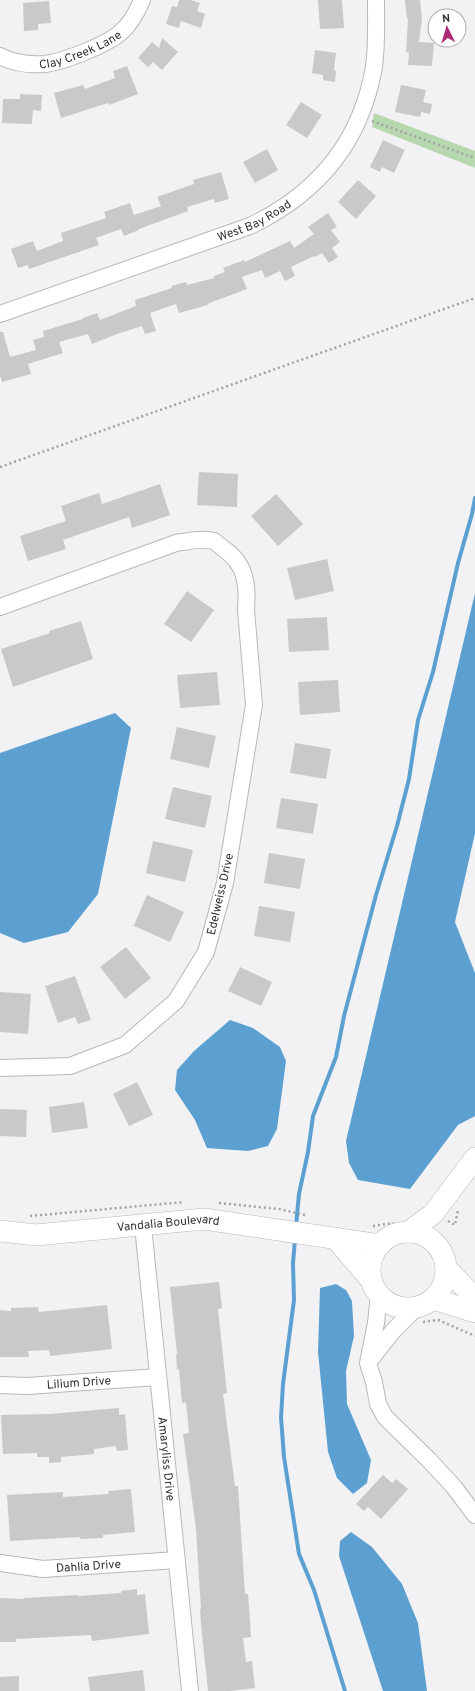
<svg xmlns="http://www.w3.org/2000/svg" width="475" height="1691" font-family="Overpass,sans-serif">
	<rect width="100%" height="100%" fill="#f2f2f4"/>
	<path fill="#b7d8ae" d="M374,113L475,151V168L372,127Z"/>
	<path fill="#5ca0d2" d="M475,593V833L455,922L475,973V1116L458,1125L410,1189L358,1180L349,1163L346,1141Z
		M115,713L131,728L98,894L68,932L24,943L0,933V753Z
		M230,1020L253,1028L280,1047L286,1061L277,1129L268,1146L248,1151L207,1148L195,1120L175,1090L177,1070L194,1051Z
		M336,1284L346,1290L352,1301L354,1336L346,1371L347,1404L371,1460L367,1483L353,1494L337,1478L328,1452L318,1352L320,1288Z
		M351,1532L372,1547L402,1584L418,1623L427,1691H383L339,1556L340,1541Z"/>
	<g fill="none" stroke-linecap="round" stroke-linejoin="round">
		<path stroke="#5ca0d2" stroke-width="4" d="M296,1226L299,1194L308,1152L313,1116L336,1057L344,1016L376,895L397,826L409,779L418,720L433,672L458,563L472,514L475,498
			M295,1239L293,1263L294,1300L283,1384L281,1417L284,1457L299,1554L314,1590L345,1691"/>
	</g>
	<path fill="#c8c9ca" d="M179,0H191L200,3L197,11L205,14L201,28L181,21L179,28L166,24L172,6L177,7Z
		M318,0H342L344,28L320,29Z
		M405,0H420L422,19L419,42L434,43L432,66L408,65L409,53L406,52L408,19H407Z
		M49,1L51,23L38,24V30L24,31L23,3Z
		M162,38L178,52L162,70L153,62L148,67L138,58L152,42L159,48Z
		M315,50L336,53L334,70L336,71L335,82L323,80V75L312,73Z
		M127,66L138,94L109,105L108,103L61,118L54,93L83,85L85,89L115,78L113,71Z
		M401,85L426,90L423,102L432,104L430,114L421,112L420,117L395,112Z
		M20,94L42,95L41,111L33,110L32,124L2,123L3,99H20Z
		M301,102L322,115L307,138L286,125Z
		M383,140L405,150L394,173L382,167L380,172L370,167Z
		M267,149L278,170L255,183L243,162Z
		M221,172L229,199L215,203L214,199L187,207L188,211L139,229V230L124,236L121,229L96,238L99,245L29,269L28,265L18,268L11,249L33,241L37,251L63,241L61,233L106,218L104,212L130,203L134,215L161,206L157,197L194,184L193,180Z
		M358,180L376,196L356,219L338,202Z
		M328,213L337,227L331,230L340,242L332,248L338,257L329,263L322,253L315,257L314,256L291,267L295,276L285,281L280,271L265,278L262,270L242,277L247,289L207,304L208,305L179,313L176,304L150,313L156,331L145,334L142,326L117,334L92,344L88,334L59,342L63,353L28,364L31,374L2,382L0,375V332H3L10,357L36,350L33,340L44,337L43,331L83,319V318L97,313L100,320L136,306L135,300L172,288L171,286L186,282L187,285L214,278V276L225,272L223,268L244,260L245,262L290,241L294,248L314,234L308,227Z
		M199,472L238,474L237,507L197,505Z
		M160,484L170,515L132,528L129,517L63,540L66,549L28,561L20,536L66,521L61,506L99,493L102,504Z
		M276,494L303,524L278,546L251,516Z
		M327,559L334,591L295,600L287,568Z
		M187,591L214,610L191,642L164,624Z
		M327,617L329,650L289,652L287,619Z
		M81,621L93,659L13,687L1,649L50,633L49,631Z
		M217,672L220,705L180,708L177,675Z
		M338,680L340,712L300,715L298,682Z
		M177,727L216,736L209,768L170,759Z
		M295,743L331,749L326,779L290,773Z
		M173,787L212,796L205,828L165,819Z
		M281,798L318,804L313,834L276,828Z
		M153,841L193,850L185,882L146,873Z
		M269,853L305,859L300,889L264,883Z
		M147,895L184,912L170,942L132,925H134Z
		M259,906L295,912L290,942L254,936Z
		M126,947L151,978L125,999L100,967Z
		M240,967L272,982L261,1006L228,991Z
		M75,976L91,1020L78,1024L75,1017L58,1023L45,986Z
		M0,992L31,994L28,1034L0,1032Z
		M137,1082L153,1115L129,1126L113,1094Z
		M84,1102L88,1128L52,1133L49,1107Z
		M0,1109L27,1110L26,1137L0,1136Z
		M219,1282L222,1308L218,1309L227,1393L223,1394L235,1486H238L245,1594H248L250,1621L251,1637L243,1638L246,1662L252,1661L255,1688L230,1691H208L201,1625L200,1609H201L196,1529L183,1434L189,1433L186,1402L182,1403L179,1369L177,1370L176,1354H177L170,1287Z
		M107,1305L112,1349L50,1356L49,1350L28,1351L29,1357H0V1310L11,1311V1308L38,1307L39,1312Z
		M119,1408V1415L125,1414L128,1450L117,1451L116,1446L94,1449V1454L61,1457V1462L49,1463V1457H37V1453L3,1454L1,1415L50,1414Z
		M383,1475L392,1483L396,1479L408,1489L381,1519L368,1507L364,1511L356,1504Z
		M131,1489L135,1532L103,1535V1538L80,1539V1537L10,1541L7,1495L63,1492V1497L109,1494L108,1491Z
		M137,1589V1595L145,1594L149,1634L92,1641L91,1635L16,1639V1642H0V1598L24,1599V1598L78,1595V1596L121,1593V1591Z
		M143,1670L145,1691H90L88,1677Z
		M19,1676V1691H0V1677Z"/>
	<g fill="none" stroke-linecap="round" stroke-linejoin="round">
		<defs>
			<g id="minor">
				<path id="s1" d="M0,56C13,63 30,65 45,64C63,62 106,45 120,33C131,24 137,12 142,0"/>
				<path id="s2" d="M0,314L250,226C317,194 361,142 374,67C377,45 376,22 376,0"/>
				<path d="M0,607L176,543C188,541 203,538 214,541C217,543 221,547 224,549C246,564 248,585 246,610L254,705L225,883L206,952L176,1001L125,1045L70,1066L0,1068"/>
				<path id="s3" d="M143,1226L190,1691"/>
				<path d="M379,1294L376,1323L368,1363L374,1382L378,1404L385,1417L429,1460L454,1487L475,1515"/>
				<path d="M370,1360L393,1331L417,1307"/>
				<path id="s4" d="M0,1385L27,1386L158,1377"/>
				<path id="s5" d="M0,1563L43,1569L177,1560"/>
			</g>
			<g id="tertiary">
				<path id="s6" d="M0,1231L36,1235L204,1219L380,1245"/>
				<path d="M408,1232L433,1214L475,1158"/>
				<circle cx="408" cy="1270" r="38"/>
				<path d="M335,1238L371,1280"/>
				<path d="M446,1268L475,1298"/>
				<path d="M433,1299L475,1312"/>
			</g>
		</defs>
		<use href="#minor" stroke="#b8b8ba" stroke-width="18"/>
		<use href="#tertiary" stroke="#b8b8ba" stroke-width="22"/>
		<path stroke="#a2a2a3" stroke-width="2.5" stroke-dasharray="2 3" stroke-linecap="butt" d="M372,121L475,158
			M0,467L475,298
			M219,1203L279,1209L305,1215
			M30,1216L184,1202
			M448,1221L455,1225L458,1210
			M373,1226L394,1223
			M423,1322L438,1320L475,1336"/>
		<use href="#minor" stroke="#fff" stroke-width="16"/>
		<use href="#tertiary" stroke="#fff" stroke-width="21"/>
	</g>
	<g text-anchor="middle" stroke-width="3" stroke-linejoin="round" paint-order="stroke">
		<g font-size="12" fill="#303030" stroke="#fff">
			<text dy="4" stroke="none"><textPath href="#s1" startOffset="84">Clay Creek Lane</textPath></text>
			<text dy="4" stroke="none"><textPath href="#s2" startOffset="271">West Bay Road</textPath></text>
			<text transform="translate(220 894) rotate(-77)" y="4">Edelweiss Drive</text>
			<text dy="4" stroke="none"><textPath href="#s6" startOffset="169">Vandalia Boulevard</textPath></text>
			<text dy="4" stroke="none"><textPath href="#s4" startOffset="79">Lilium Drive</textPath></text>
			<text dy="4" stroke="none"><textPath href="#s3" startOffset="234">Amaryliss Drive</textPath></text>
			<text dy="4" stroke="none"><textPath href="#s5" startOffset="89">Dahlia Drive</textPath></text>
		</g>
	</g>
	<g transform="translate(447 28) rotate(355)"><circle r="19" fill="#ffffff" stroke="#acacac"/>
	<path d="M0-3L7 15L0 10L-7 15Z" fill="#ac2974"/>
	<text y="-6" font-size="11" font-weight="bold" text-anchor="middle" fill="#303030">N</text>
	</g>
</svg>
